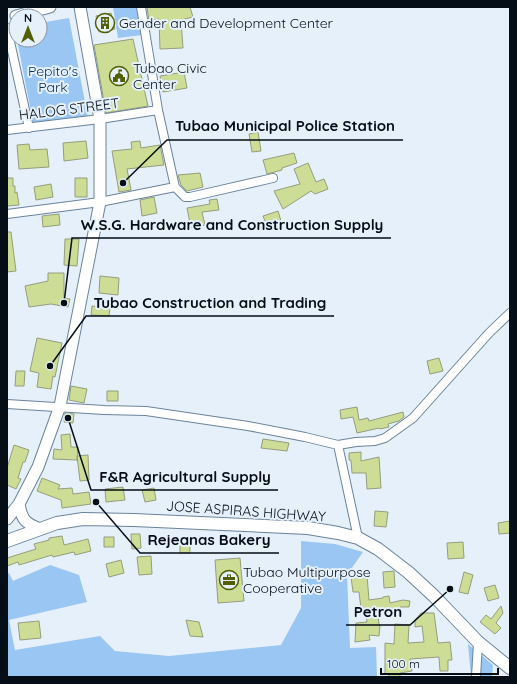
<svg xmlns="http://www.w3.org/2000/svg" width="517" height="684" font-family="Quicksand,sans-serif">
	<rect width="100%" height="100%" fill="#e5f0fb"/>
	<path fill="#99c6f3" d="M113,7H137L142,35L118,38Z
		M69,18L88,118L34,127L17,40H40V23Z
		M301,541L335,544L363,552L347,575L350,648L376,647L377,677H7V574L9,573L13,581L50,565L79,575L87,602L9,620L15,650L100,636L115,651L169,656L281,645L301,608Z
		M468,644L493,665L492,677H471Z"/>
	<path fill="#cddd95" stroke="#959d7d" d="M147,7H190L193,17L181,20L183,48L160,49L159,19L149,21Z
		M111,13L115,29L99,32L96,16Z
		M133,39L148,106L106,113L94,45Z
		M184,72L187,88L163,92L160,76Z
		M258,132L261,151L252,152L249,134Z
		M86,141L88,158L64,161L63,143Z
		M140,141L141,148L160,145L164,165L127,169L131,190L119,192L112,151L132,149L131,142Z
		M29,144L30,150L47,149L49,167L19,169L17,145Z
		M294,153L297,163L282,168V170L267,174L263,160Z
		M308,163L316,182L324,179L328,189L315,194L311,191L283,209L274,191L300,184L294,169Z
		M200,173L203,187L187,191L181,185L178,175Z
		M7,178H13V186H15V193L17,192L19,205L7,206Z
		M75,178H87V197H75Z
		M51,184L53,197L36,200L34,187Z
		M154,197L157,213L142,216L140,200Z
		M217,199L219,210L202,212L205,225L191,228L187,208L210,204L209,200Z
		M278,211L281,221L267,226L263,216Z
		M59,214L60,225L43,227L42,216Z
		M7,232H11L16,271L7,272Z
		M65,239H79L77,266L64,265Z
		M48,273H64V298L70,299L68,307L51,304L29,307L25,286L48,281Z
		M100,276L119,278L118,295L99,293Z
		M92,306L110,308L109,316L91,315Z
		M37,338L62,343L55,377L53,376L51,389L37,387L39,373L30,371Z
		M439,358L443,371L430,374L427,361Z
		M16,371H25L24,386H15Z
		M71,386L87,389L84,403L69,400Z
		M107,391H118V401H107Z
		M357,407L359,420L368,418L369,421L403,412L404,417L399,421L388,424L389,427L380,429L379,428L357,433L353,417L341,419L340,410Z
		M65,413L74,414L73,423L64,422Z
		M70,434L71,447H78L77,460L53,459L54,449L62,450L61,435Z
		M263,439L289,443L287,451L261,448Z
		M14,445L29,450L25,462H23L18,478L21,479L16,489L7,485V468Z
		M361,452V461L379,457L381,488L367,489L366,473H352L351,460H349V453Z
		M88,455L89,480L80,481L77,456Z
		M42,478L60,485L58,489L72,488L73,494L89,492L91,504L62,508L61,500L37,491Z
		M123,487L125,500L106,502L105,489Z
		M154,488L156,500L145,502L142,490Z
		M375,511L388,512L386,527L374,526Z
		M510,521V533L499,534L498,523Z
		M131,534H140L141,548L132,549Z
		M62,536L64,545L88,539L91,551L75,555L74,552L53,557L52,555L19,565L18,562L7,566V558L36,549L34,544L49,540V538Z
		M104,537H114V547H104Z
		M463,542L464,558L448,559L447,543Z
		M180,544H190V553H180Z
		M151,556L152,574L139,575L137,557Z
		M240,558L244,601L218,603L215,560Z
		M121,560L124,573L109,577L106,564Z
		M394,571L395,587L384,588L383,572Z
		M464,572L473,575L468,594L459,592Z
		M367,575L369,600L383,598V597L389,596L390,603L403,600L410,601L409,607H400L401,609L378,612L379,626H380L379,636L369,635L370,640L355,642L356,623L367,622L366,608L361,609L359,592H353L351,577Z
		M495,585L499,598L488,601L484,588Z
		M501,606L503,613L496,623L501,628L495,634L480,622L486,615L491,619Z
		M421,613H434L438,643L450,642L452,660H448V671H440L439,657L410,659L412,671L400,673V677H389V674H385V643L394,644L395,624L409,625L408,643L424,642L422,626L415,627V620Z
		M186,620L199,622L203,637L190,636Z
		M39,621L41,638L20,640L18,623Z"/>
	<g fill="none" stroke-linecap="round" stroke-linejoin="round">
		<defs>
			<path id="street" d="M141,7L158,110L175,187
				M7,28L29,128
				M7,130L100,119L158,110
				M175,187L185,197H190L273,178
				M7,214L100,202L175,187
				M7,404L104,410L146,411L248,426L305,437L338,445L356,442L375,441L385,438L413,418L489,333L510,313
				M338,445L358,538
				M476,677L478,642"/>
			<path id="secondary" d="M16,16L50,7
				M19,504C22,520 25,523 40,529
				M7,519L19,504L38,467L60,406L100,202V119L80,7"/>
			<path id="primary" d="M7,541L57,523L83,519L134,520L308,528L338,533L358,538L378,549L408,572L434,596L478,642L510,668"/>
		</defs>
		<use href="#street" stroke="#6b839b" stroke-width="10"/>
		<use href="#secondary" stroke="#6b839b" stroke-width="13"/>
		<use href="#primary" stroke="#6b839b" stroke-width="14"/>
		<use href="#street" stroke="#fff" stroke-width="8"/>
		<use href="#secondary" stroke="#fff" stroke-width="11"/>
		<use href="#primary" stroke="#fff" stroke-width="12"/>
	</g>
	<defs>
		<symbol id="building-ring" viewBox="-11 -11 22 22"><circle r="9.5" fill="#e5f0fb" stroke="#515f00" stroke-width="1.5"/><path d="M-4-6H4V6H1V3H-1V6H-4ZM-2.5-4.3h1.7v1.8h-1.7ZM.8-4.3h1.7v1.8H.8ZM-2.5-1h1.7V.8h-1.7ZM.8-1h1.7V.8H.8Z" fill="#515f00"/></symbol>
		<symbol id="civic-ring" viewBox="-11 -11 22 22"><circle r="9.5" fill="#e5f0fb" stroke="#515f00" stroke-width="1.5"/><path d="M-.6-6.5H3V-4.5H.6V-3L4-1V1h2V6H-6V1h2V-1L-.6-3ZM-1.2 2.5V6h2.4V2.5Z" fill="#515f00"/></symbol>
		<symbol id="office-ring" viewBox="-11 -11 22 22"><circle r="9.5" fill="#e5f0fb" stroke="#515f00" stroke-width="1.5"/><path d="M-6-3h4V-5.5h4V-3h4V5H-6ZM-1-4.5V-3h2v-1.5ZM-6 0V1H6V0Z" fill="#515f00"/></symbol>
	</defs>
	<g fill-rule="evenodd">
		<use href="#building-ring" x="94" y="12" width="22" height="22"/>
		<use href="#civic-ring" x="108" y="65" width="22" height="22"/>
		<use href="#office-ring" x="218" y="569" width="22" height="22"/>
	</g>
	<g text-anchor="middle" stroke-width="4" stroke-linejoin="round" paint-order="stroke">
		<g font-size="14" fill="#050d16" stroke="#e5f0fb" text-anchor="start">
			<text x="119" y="28">Gender and Development Center</text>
			<text x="133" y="73">Tubao Civic<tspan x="133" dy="16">Center</tspan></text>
			<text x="243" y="577">Tubao Multipurpose<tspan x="243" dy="16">Cooperative</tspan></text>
		</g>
		<g font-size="14" fill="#042c4e" stroke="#e5f0fb">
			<text x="53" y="76">Pepito's<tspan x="53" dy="16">Park</tspan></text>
		</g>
		<g font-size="14" fill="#050d16" stroke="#e5f0fb">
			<text transform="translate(69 109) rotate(-7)" y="5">HALOG STREET</text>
			<text transform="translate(246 511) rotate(4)" y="5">JOSE ASPIRAS HIGHWAY</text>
		</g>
	</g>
	<path fill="none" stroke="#050d16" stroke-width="1.5" d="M123 183L167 140H403M64 303L72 238H391M50 366L86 316H334M68 418L91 490H278M96 502L140 553H279M450 589L410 625H346"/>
	<g fill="#050d16" stroke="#e5f0fb" stroke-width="1.5">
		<circle cx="123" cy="183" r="4"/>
		<circle cx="64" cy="303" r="4"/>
		<circle cx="50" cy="366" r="4"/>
		<circle cx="68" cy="418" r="4"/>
		<circle cx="96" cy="502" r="4"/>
		<circle cx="450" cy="589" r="4"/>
	</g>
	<g font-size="15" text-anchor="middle" font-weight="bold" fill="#050d16" stroke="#e5f0fb" stroke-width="4" stroke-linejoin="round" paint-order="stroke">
		<text x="285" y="131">Tubao Municipal Police Station</text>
		<text x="232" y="230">W.S.G. Hardware and Construction Supply</text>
		<text x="210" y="308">Tubao Construction and Trading</text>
		<text x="185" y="482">F&amp;R Agricultural Supply</text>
		<text x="209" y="545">Rejeanas Bakery</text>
		<text x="378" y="617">Petron</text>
	</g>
	<rect width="517" height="684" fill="none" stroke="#050d16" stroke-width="16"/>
	<g transform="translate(28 28)"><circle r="19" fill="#e5f0fb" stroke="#8b959f"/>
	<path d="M0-3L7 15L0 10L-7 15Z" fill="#515f00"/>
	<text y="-6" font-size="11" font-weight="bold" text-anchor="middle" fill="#050d16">N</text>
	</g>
	<path d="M381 668v6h117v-6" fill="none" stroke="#050d16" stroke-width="2"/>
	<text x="387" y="668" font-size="12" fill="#050d16" stroke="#e5f0fb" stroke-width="3" paint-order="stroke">100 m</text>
</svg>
